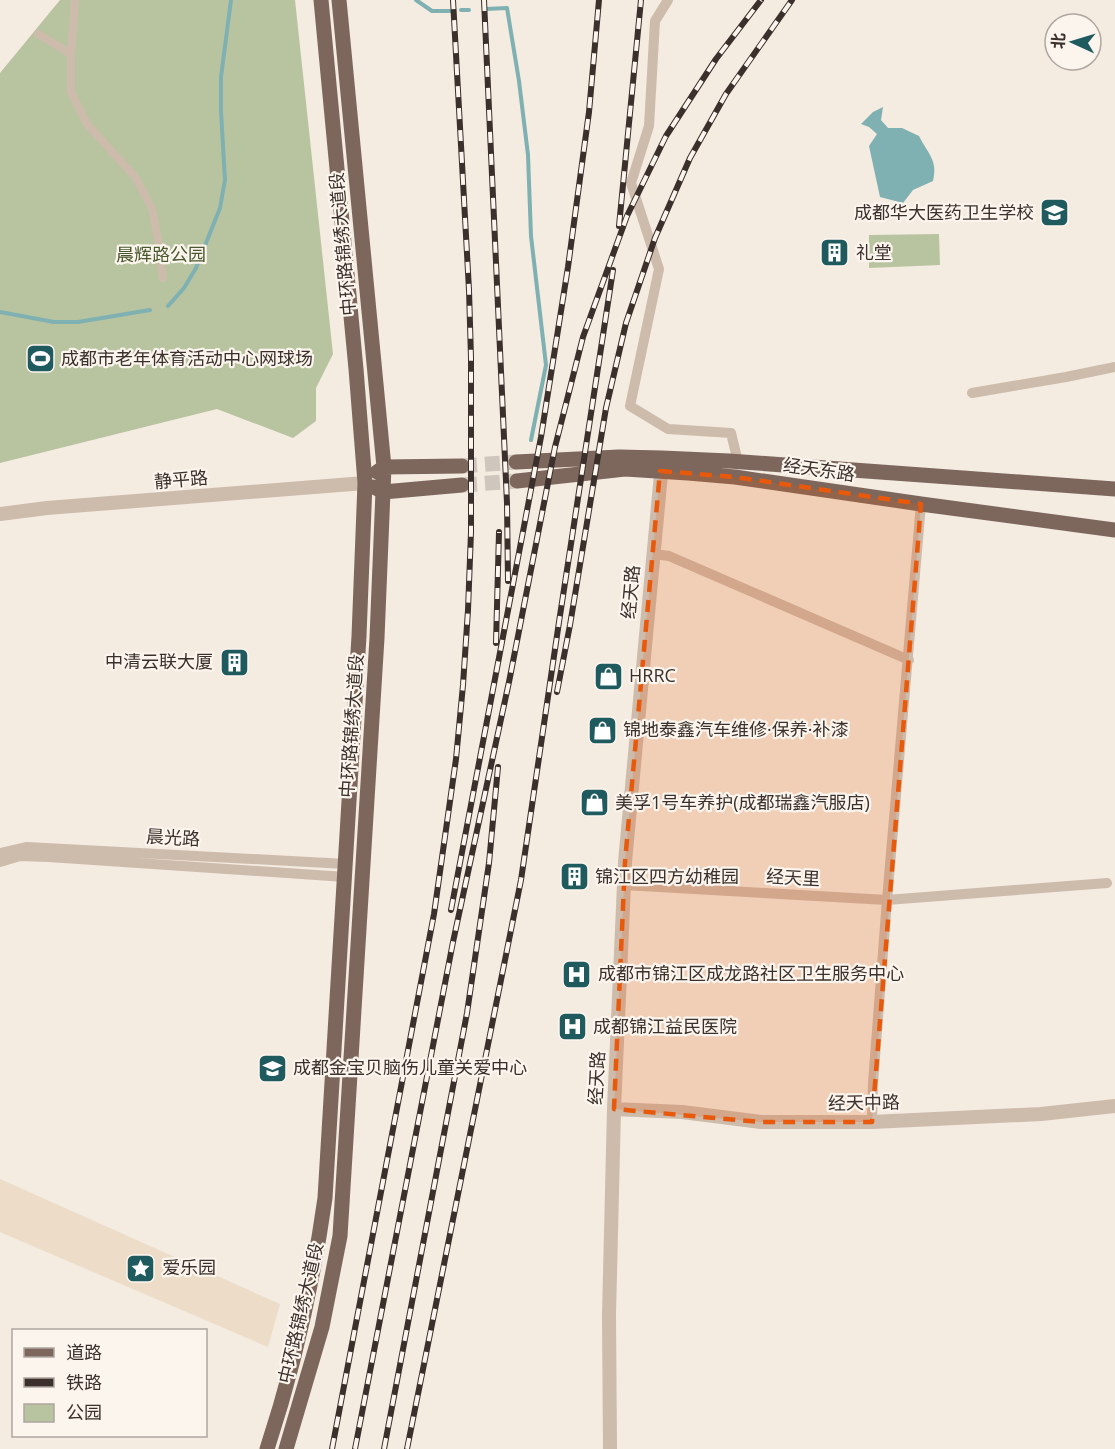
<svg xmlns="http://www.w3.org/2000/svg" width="1115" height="1449" font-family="'Open Sans','Noto Sans SC',sans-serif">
	<rect width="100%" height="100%" fill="#f4ebe1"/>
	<path fill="#b8c4a0" d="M60,0H295L333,354L316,388V421L293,438L217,409L0,463V73Z
		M939,234L940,265L869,268V235Z"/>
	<path fill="#ecdcc8" d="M0,1179L280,1304L268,1347L0,1232Z"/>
	<path fill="#7fb0b2" d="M883,107L881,120L888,128H902L919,136C928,154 938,160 933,181L913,190L903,203L880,197L869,146L877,134L869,127L861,124L873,112Z"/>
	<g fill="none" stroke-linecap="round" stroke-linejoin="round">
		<path stroke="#7fb0b2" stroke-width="4" d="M416,0L432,11H451
			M485,9L507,8L519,81L528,155L531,236L546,365L531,440
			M461,10H469
			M168,306L184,288L196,268L220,208L225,180L221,111V77L231,0
			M0,312L54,322H78L150,310"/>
		<path stroke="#cfc6bd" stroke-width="15" stroke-dasharray="15 8" stroke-linecap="butt" d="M462,466L516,462
			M462,485L517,481"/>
		<path stroke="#cdbbac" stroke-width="8" d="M75,0L71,54V92L87,124L136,178L152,209L158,240L163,278
			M38,34L71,54"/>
		<path stroke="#cdbbac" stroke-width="10" d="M668,0L655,21L649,126L631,183L659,269L630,406L668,429L731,433L738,462
			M972,393L1066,377L1115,367
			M653,554L669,556L909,660
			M0,853L27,847L346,864
			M0,862L20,856L49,857L345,877
			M624,885L887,900L1107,883
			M872,1122L873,1083L887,900L921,504"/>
		<path stroke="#cdbbac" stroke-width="14" d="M0,514L47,508L365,483
			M614,1109L682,1112L761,1122H872L1041,1114L1115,1106
			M610,1449L609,1315L614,1109L625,862L662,463"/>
		<path stroke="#7d675c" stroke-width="15" d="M516,462L619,457L662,458L729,461L1115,489
			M377,472L384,467L462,466
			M517,481L625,469L688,473L735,477L921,504L1115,530
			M374,487L383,492L462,485
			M267,1449C294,1367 313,1283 325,1198L359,636L365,483L356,369L321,0
			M286,1449L322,1327L340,1236L377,638L384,467L339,0"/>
		<defs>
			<path id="rail" d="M484,0L507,503L508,581
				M619,226L641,0
				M496,643L499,532
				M557,692L570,625L606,408L626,323L655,238L690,158L726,94L792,0
				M451,910L541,437L568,267L589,112L599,0
				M332,1449L434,914L456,759L463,685L468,610L471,532V358L469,290L453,0
				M355,1449L453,942L509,682L555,447L583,337L627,216L666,136L716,59L761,0
				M384,1449L467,1013L489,863L498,767
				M407,1449L521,880L559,622L613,270"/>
		</defs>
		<use href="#rail" stroke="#3b302b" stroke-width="6"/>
		<use href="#rail" stroke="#fbf5ee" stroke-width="4" stroke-dasharray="11" stroke-linecap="butt"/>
	</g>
	<path fill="#e8590c" fill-opacity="0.2" stroke="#e8590c" stroke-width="4.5" stroke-dasharray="12 8" stroke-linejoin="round" d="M660,471L735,477L921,504L872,1122H761L614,1109L625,862Z"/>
	<defs>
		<symbol id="university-square" viewBox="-11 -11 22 22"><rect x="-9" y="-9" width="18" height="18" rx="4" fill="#1f5a5e" stroke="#fbf5ee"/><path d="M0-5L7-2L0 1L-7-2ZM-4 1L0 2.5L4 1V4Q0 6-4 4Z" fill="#fff"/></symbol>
		<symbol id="building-square" viewBox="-11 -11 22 22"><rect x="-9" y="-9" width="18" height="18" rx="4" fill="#1f5a5e" stroke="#fbf5ee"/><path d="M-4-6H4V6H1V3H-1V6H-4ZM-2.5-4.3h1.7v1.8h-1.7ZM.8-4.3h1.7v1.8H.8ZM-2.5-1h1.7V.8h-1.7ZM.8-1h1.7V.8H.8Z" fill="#fff"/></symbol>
		<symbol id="stadium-square" viewBox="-11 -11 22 22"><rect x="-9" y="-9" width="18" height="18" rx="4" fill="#1f5a5e" stroke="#fbf5ee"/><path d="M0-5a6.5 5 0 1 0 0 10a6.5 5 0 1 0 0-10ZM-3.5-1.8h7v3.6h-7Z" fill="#fff"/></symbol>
		<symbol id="shop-square" viewBox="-11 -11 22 22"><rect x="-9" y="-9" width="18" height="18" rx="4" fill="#1f5a5e" stroke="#fbf5ee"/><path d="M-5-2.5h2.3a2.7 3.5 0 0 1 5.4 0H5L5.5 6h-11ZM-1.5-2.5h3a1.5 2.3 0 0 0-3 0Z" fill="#fff"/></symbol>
		<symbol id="hospital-square" viewBox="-11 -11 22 22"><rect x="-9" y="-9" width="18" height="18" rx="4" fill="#1f5a5e" stroke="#fbf5ee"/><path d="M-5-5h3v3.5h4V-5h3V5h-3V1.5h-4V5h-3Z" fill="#fff"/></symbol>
		<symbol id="school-square" viewBox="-11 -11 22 22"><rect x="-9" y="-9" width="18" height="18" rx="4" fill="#1f5a5e" stroke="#fbf5ee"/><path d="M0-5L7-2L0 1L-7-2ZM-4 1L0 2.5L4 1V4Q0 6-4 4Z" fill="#fff"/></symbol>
		<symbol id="sight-square" viewBox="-11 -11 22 22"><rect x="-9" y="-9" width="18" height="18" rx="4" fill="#1f5a5e" stroke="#fbf5ee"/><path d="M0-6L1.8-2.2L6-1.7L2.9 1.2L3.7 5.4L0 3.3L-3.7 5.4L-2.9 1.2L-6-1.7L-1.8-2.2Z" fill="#fff"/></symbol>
	</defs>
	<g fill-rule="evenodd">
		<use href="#university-square" x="1038" y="196" width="33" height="33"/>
		<use href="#building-square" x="818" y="236" width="33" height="33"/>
		<use href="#stadium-square" x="24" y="342" width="33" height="33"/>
		<use href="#building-square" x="218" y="646" width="33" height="33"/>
		<use href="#shop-square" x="592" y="660" width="33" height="33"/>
		<use href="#shop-square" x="586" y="714" width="33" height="33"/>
		<use href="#shop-square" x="578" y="786" width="33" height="33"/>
		<use href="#building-square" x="558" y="860" width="33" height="33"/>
		<use href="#hospital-square" x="560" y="958" width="33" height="33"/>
		<use href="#hospital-square" x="556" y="1010" width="33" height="33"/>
		<use href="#school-square" x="256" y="1052" width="33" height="33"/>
		<use href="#sight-square" x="124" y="1252" width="33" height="33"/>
	</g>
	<g text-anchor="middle" stroke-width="4.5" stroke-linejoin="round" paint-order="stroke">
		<g font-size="18" fill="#3b302b" stroke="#fbf5ee" text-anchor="start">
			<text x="1034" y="219" text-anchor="end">成都华大医药卫生学校</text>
			<text x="856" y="259">礼堂</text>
			<text x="61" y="365">成都市老年体育活动中心网球场</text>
			<text x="213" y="668" text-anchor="end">中清云联大厦</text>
			<text x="629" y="682">HRRC</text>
			<text x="623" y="736">锦地泰鑫汽车维修·保养·补漆</text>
			<text x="615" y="809">美孚1号车养护(成都瑞鑫汽服店)</text>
			<text x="595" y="883">锦江区四方幼稚园</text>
			<text x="598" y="980">成都市锦江区成龙路社区卫生服务中心</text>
			<text x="593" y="1033">成都锦江益民医院</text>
			<text x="293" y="1074">成都金宝贝脑伤儿童关爱中心</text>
			<text x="162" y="1274">爱乐园</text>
		</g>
		<g font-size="18" fill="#3b302b" stroke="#fbf5ee">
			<text transform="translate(343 244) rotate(-95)" y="6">中环路锦绣大道段</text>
			<text transform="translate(819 470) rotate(8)" y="6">经天东路</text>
			<text transform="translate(181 480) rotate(-5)" y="6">静平路</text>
			<text transform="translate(631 592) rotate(-85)" y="6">经天路</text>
			<text transform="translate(352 726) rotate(-86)" y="6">中环路锦绣大道段</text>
			<text transform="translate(173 838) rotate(3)" y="6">晨光路</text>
			<text transform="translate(793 878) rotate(3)" y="6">经天里</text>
			<text transform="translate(597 1078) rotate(-87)" y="6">经天路</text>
			<text transform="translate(864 1103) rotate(-1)" y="6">经天中路</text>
			<text transform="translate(301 1313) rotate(-77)" y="6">中环路锦绣大道段</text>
		</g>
		<g font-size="18" fill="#4a5a2e" stroke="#fbf5ee">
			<text x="161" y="261">晨辉路公园</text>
		</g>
	</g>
	<rect x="12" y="1329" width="195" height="108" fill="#fbf5ee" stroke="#aea6a0" stroke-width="1.5"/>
	<rect x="24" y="1348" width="30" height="9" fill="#7d675c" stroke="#aea6a0" stroke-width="1.5"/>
	<text x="66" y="1359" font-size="18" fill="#3b302b">道路</text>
	<rect x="24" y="1378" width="30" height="9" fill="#3b302b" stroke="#aea6a0" stroke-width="1.5"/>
	<text x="66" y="1389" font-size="18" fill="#3b302b">铁路</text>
	<rect x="24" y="1404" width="30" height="18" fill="#b8c4a0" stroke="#aea6a0" stroke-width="1.5"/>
	<text x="66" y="1419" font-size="18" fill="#3b302b">公园</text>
	<g transform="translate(1073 42) rotate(274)"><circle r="28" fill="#fbf5ee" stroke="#aea6a0" stroke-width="1.5"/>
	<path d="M0-4.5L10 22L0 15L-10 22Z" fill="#1f5a5e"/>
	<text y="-9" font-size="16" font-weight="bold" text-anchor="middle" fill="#3b302b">北</text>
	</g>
</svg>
